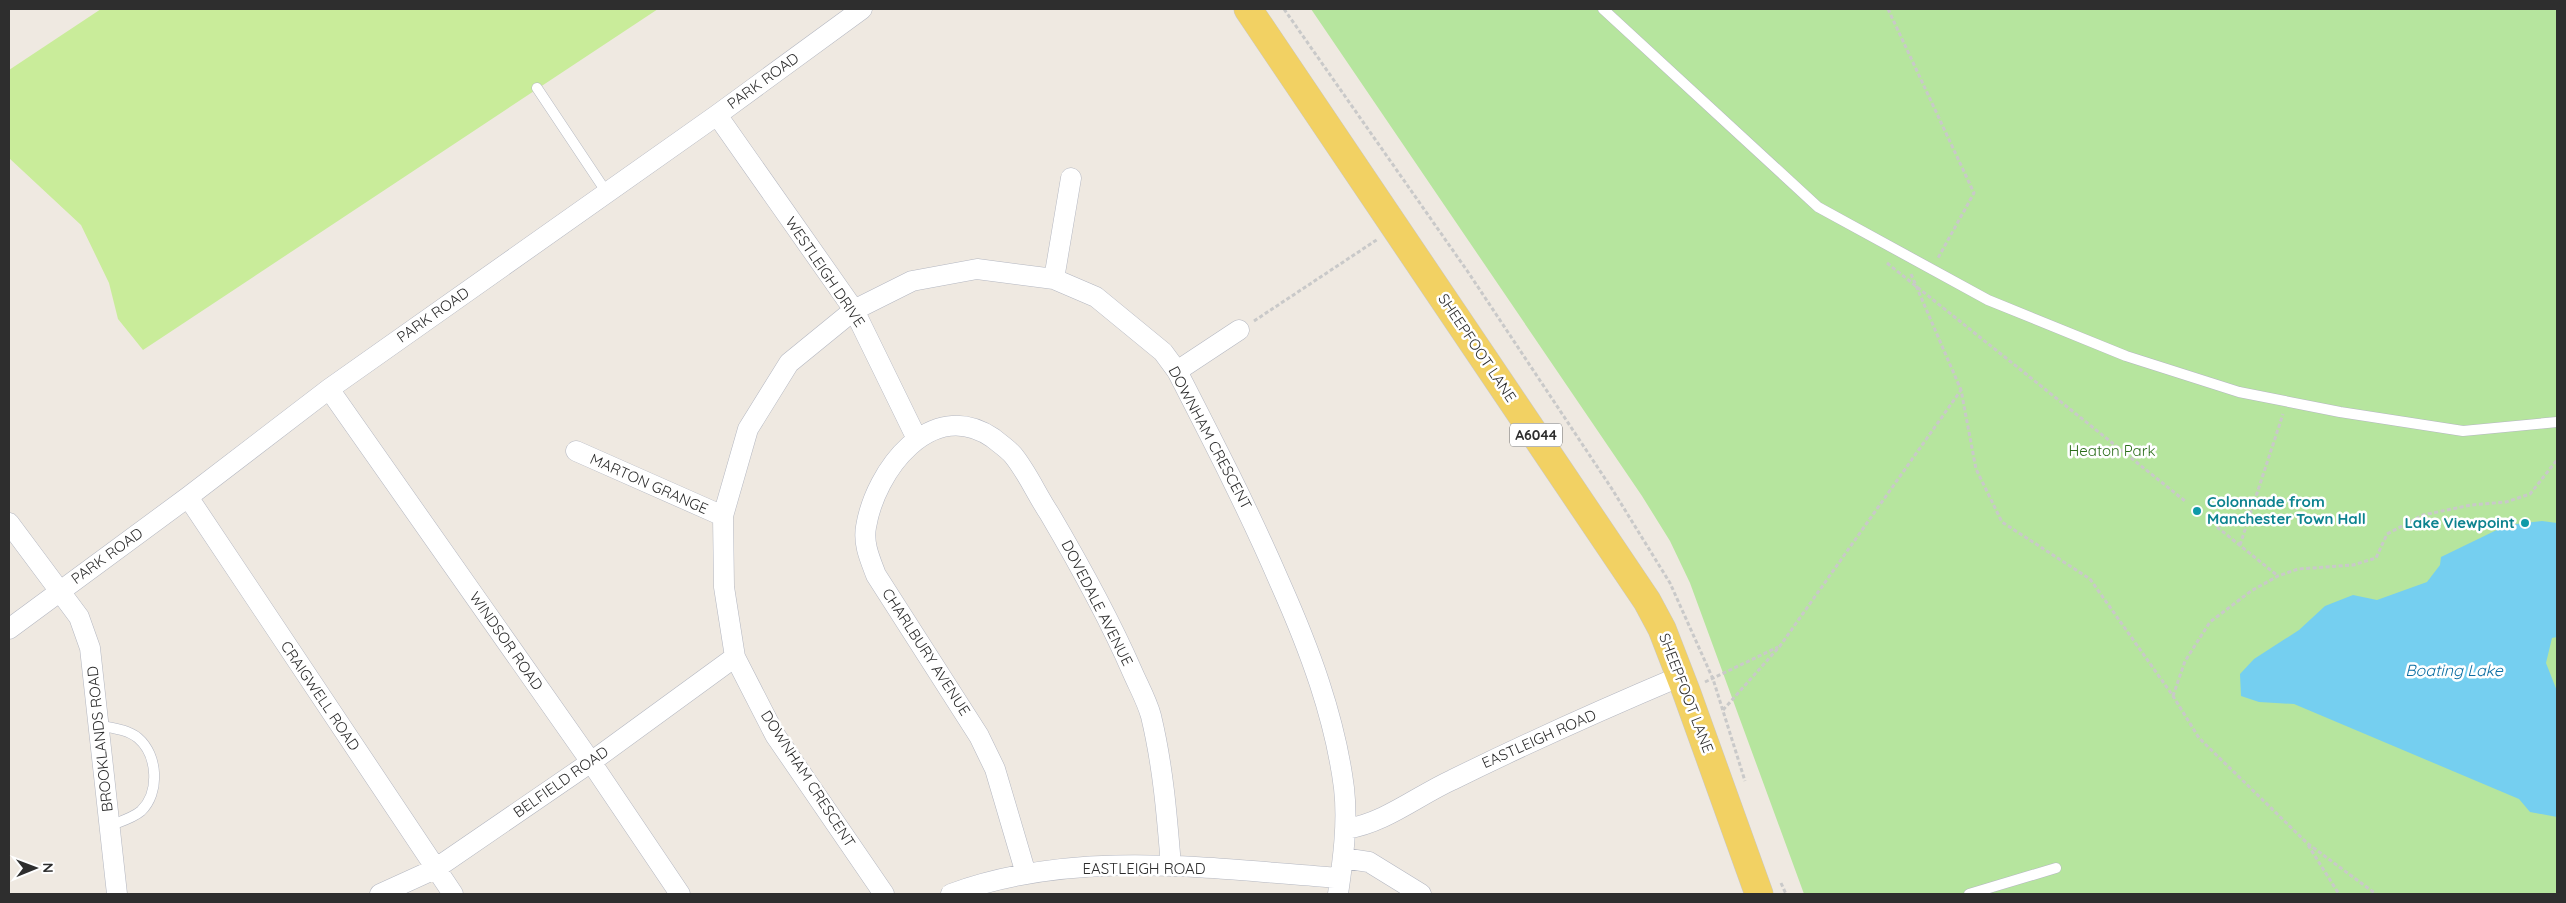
<svg xmlns="http://www.w3.org/2000/svg" width="2566" height="903" font-family="Quicksand,sans-serif">
	<rect width="100%" height="100%" fill="#efe9e1"/>
	<path fill="#b6e59e" d="M1311,9H2557V894H1804L1690,583L1670,541L1642,496Z"/>
	<path fill="#c9ec9a" d="M101,9H658L143,350L118,319L109,283L81,225L9,158V70Z"/>
	<path fill="#75cff0" d="M2542,521L2557,523V637L2552,638L2546,663L2557,691V817L2530,812L2519,799L2294,704L2259,702L2241,696L2240,674L2254,659L2299,630L2325,606L2353,595L2377,600L2427,582L2440,565L2441,557L2507,525Z"/>
	<g fill="none" stroke-linecap="round" stroke-linejoin="round">
		<defs>
			<path id="service" d="M1603,9L1818,207L1988,300L2126,356L2239,392L2340,412L2463,431L2557,422
				M537,88L607,193
				M98,725C111,728 127,729 138,738C158,755 160,793 141,811C133,818 119,822 109,826
				M1969,894L2056,868"/>
			<path id="minor" d="M717,115L854,310L917,439
				M1054,279L1071,178
				M1177,371L1239,330
				M329,389L591,762L680,894
				M576,451L723,516
				M188,497L453,894
				M9,523L79,617L90,648L117,894
				M9,629L188,497L329,389L717,115L862,9
				M1346,829C1385,823 1417,796 1452,780C1527,743 1603,709 1681,676
				M1343,858L1369,862L1421,894
				M1026,874L995,769L979,736L876,575C870,559 863,544 866,527C875,471 931,396 993,438C999,443 1008,449 1013,455C1027,472 1037,495 1049,513C1079,564 1108,616 1132,671C1138,685 1147,701 1151,716C1163,766 1167,816 1171,866
				M380,894L435,869L591,762L735,657
				M884,894L775,735L735,657L724,587L723,516L748,429L789,363L854,310L912,281L977,269L1054,279L1096,297L1163,352L1177,371C1213,441 1249,511 1280,583C1309,648 1335,717 1344,788C1348,823 1343,860 1338,894
				M951,894C1075,848 1212,869 1340,878"/>
			<path id="primary" d="M1248,9L1647,601L1662,629L1686,691L1759,894"/>
		</defs>
		<use href="#service" stroke="#b4b7c1" stroke-width="11"/>
		<use href="#minor" stroke="#b4b7c1" stroke-width="21"/>
		<use href="#primary" stroke="#c9c9c9" stroke-width="29"/>
		<path stroke="#c9c9c9" stroke-width="3" stroke-dasharray="4 2.5" stroke-linecap="butt" d="M1284,9L1468,272L1612,489L1670,583L1713,679L1745,781
			M1888,9L1974,193L1938,258
			M1887,263L2185,501
			M1911,274L1961,390L1976,469L2002,522L2090,579L2173,696L2199,738L2307,843L2376,894
			M1254,321L1378,239
			M2217,527L2278,576
			M2240,545L2283,414
			M1705,682L1778,647
			M2173,696L2185,661L2210,622L2251,591L2278,576L2298,569L2353,565L2376,558L2387,534L2423,515L2471,505L2506,502L2530,494L2557,460
			M1723,710L1780,646L1961,390
			M2308,845L2339,894
			M1781,883L1786,894"/>
		<use href="#service" stroke="#fff" stroke-width="10"/>
		<use href="#minor" stroke="#fff" stroke-width="20"/>
		<use href="#primary" stroke="#f2d163" stroke-width="28"/>
	</g>
	<g fill="#0f9aa8" stroke="#fff" stroke-width="2">
		<circle cx="2197" cy="511" r="5"/>
		<circle cx="2525" cy="523" r="5"/>
	</g>
	<g text-anchor="middle" stroke-width="5" stroke-linejoin="round" paint-order="stroke">
		<rect fill="#fff" stroke="#6d6d6d" stroke-width="1" x="1510" y="423.5" width="52" height="23" rx="4"/>
		<g font-size="14" font-weight="bold" fill="#2e2e2e">
			<text x="1536" y="440">A6044</text>
		</g>
		<g font-size="15" fill="#2e2e2e" stroke="#fff">
			<text transform="translate(763 81) rotate(-36)" y="5">PARK ROAD</text>
			<text transform="translate(825 272) rotate(56)" y="5">WESTLEIGH DRIVE</text>
			<text transform="translate(433 315) rotate(-35)" y="5">PARK ROAD</text>
			<text transform="translate(1477 348) rotate(56)" y="5">SHEEPFOOT LANE</text>
			<text transform="translate(1210 438) rotate(62)" y="5">DOWNHAM CRESCENT</text>
			<text transform="translate(649 484) rotate(24)" y="5">MARTON GRANGE</text>
			<text transform="translate(107 556) rotate(-36)" y="5">PARK ROAD</text>
			<text transform="translate(1097 603) rotate(63)" y="5">DOVEDALE AVENUE</text>
			<text transform="translate(506 641) rotate(55)" y="5">WINDSOR ROAD</text>
			<text transform="translate(926 652) rotate(57)" y="5">CHARLBURY AVENUE</text>
			<text transform="translate(1686 693) rotate(69)" y="5">SHEEPFOOT LANE</text>
			<text transform="translate(320 696) rotate(56)" y="5">CRAIGWELL ROAD</text>
			<text transform="translate(100 739) rotate(-96)" y="5">BROOKLANDS ROAD</text>
			<text transform="translate(1539 739) rotate(-24)" y="5">EASTLEIGH ROAD</text>
			<text transform="translate(808 779) rotate(57)" y="5">DOWNHAM CRESCENT</text>
			<text transform="translate(561 782) rotate(-35)" y="5">BELFIELD ROAD</text>
			<text x="1144" y="874">EASTLEIGH ROAD</text>
		</g>
		<g font-size="15" fill="#2c6e1b" stroke="#fff">
			<text x="2112" y="456">Heaton Park</text>
		</g>
		<g font-size="15" font-weight="bold" fill="#0d838f" stroke="#fff" text-anchor="start">
			<text x="2207" y="507">Colonnade from<tspan x="2207" dy="17">Manchester Town Hall</tspan></text>
			<text x="2515" y="528" text-anchor="end">Lake Viewpoint</text>
		</g>
		<g font-size="16" font-style="italic" fill="#0d6fa3" stroke="#fff">
			<text x="2454" y="676">Boating Lake</text>
		</g>
	</g>
	<rect width="2566" height="903" fill="none" stroke="#2e2e2e" stroke-width="20"/>
	<g transform="translate(35 868) rotate(89)" stroke="#ffffff" stroke-width="4" paint-order="stroke">
	<path d="M0-4L9 19L0 12L-9 19Z" fill="#2e2e2e"/>
	<text y="-8" font-size="14" font-weight="bold" text-anchor="middle" fill="#2e2e2e">N</text>
	</g>
</svg>
